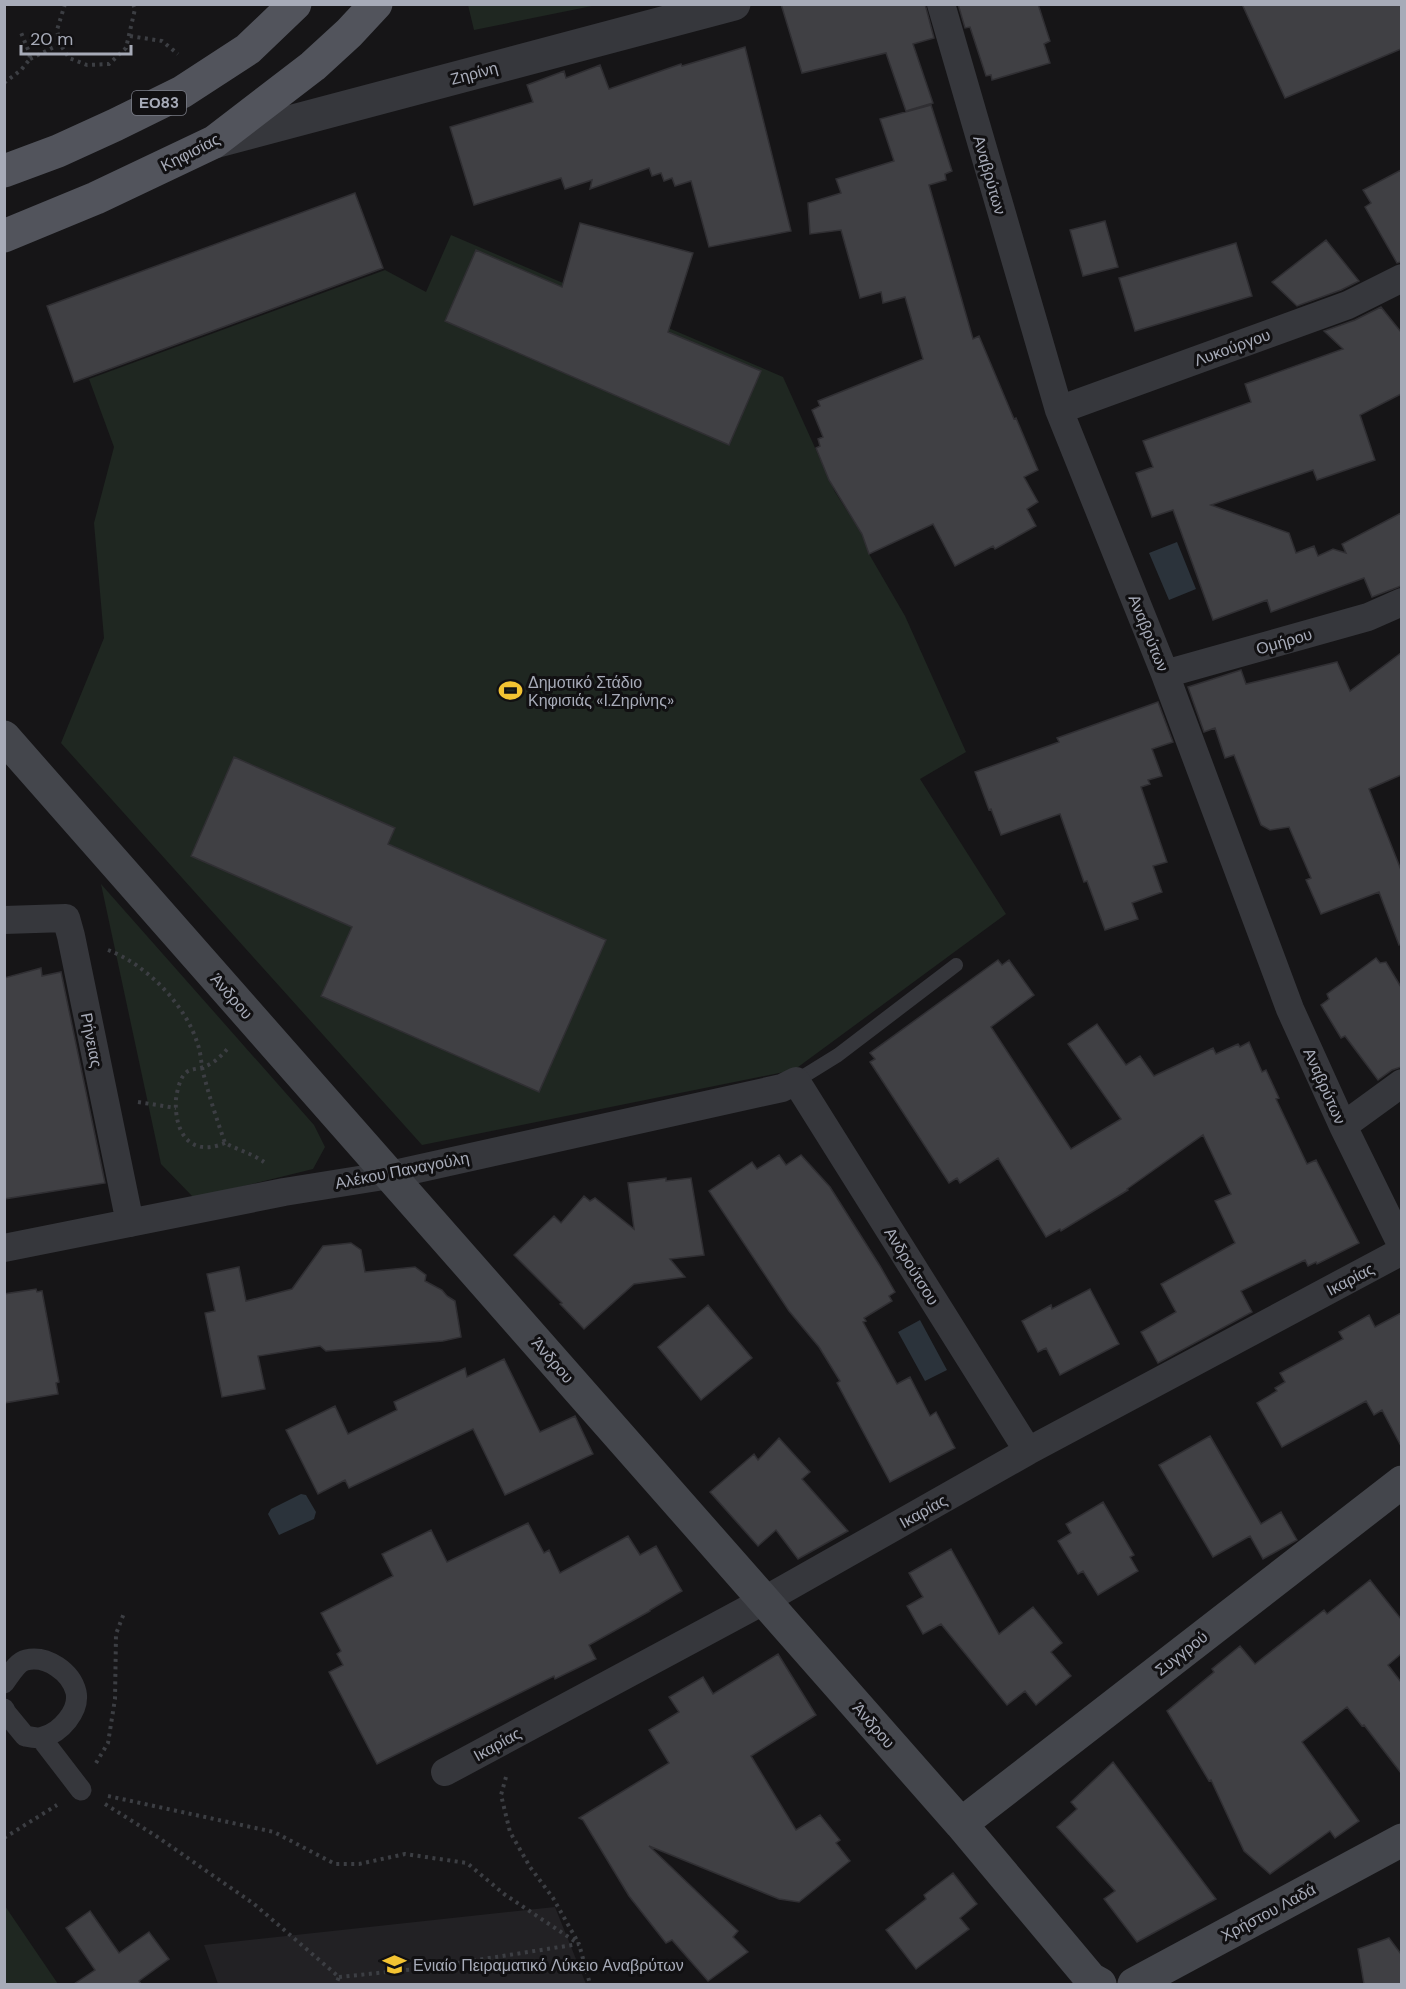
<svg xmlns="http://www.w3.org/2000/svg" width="1406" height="1989" font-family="'DM Sans',sans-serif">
	<rect width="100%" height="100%" fill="#161517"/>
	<path fill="#222124" d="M555,1907L586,1984H218L204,1945Z"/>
	<path fill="#1f2721" d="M468,5V4L597,5L474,30Z
		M451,235L783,377L835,492L862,534L869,554L905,616L966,752L920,779L1006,914L794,1070L422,1145L61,743L104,638L94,523L114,447L89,379L385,270L426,292Z
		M101,884L314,1125L325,1147L313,1169L194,1198L161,1164Z
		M4,1906H5L58,1984H5Z"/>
	<path fill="#2b333b" d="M1177,542L1196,589L1169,600L1149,553Z
		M920,1320L947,1370L925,1381L898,1332Z
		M301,1494L306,1495L316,1512L314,1519L279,1535L268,1514L271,1509Z"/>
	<path fill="#404044" stroke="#302f33" stroke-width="1.5" d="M781,4H925L934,38L913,44L933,103L906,111L886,53L802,73Z
		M958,4H1038L1050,41L1044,44L1050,63L992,80L991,75L986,76L970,27L965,28Z
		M1242,4H1401V49L1285,98Z
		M745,47L791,231L709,247L691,181L675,186L672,178L664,181L661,173L652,176L649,168L590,189L592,180L565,189L561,178L474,205L450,127L533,102L527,85L564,71L566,78L600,65L609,89L681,64L682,66Z
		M931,105L952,171L945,174L946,180L929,185L973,339L979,336L1014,419L1016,418L1038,470L1024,477L1038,502L1027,509L1036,526L995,549L993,546L955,566L933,524L869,554L862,534L829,480L816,448L820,446L818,439L823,437L812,410L820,406L818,401L923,359L905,297L883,303L881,292L860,298L841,230L810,234L808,203L841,193L836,179L894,161L880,119Z
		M1401,170V262L1397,263L1365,207L1371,203L1363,190Z
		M355,193L383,268L74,382L47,306Z
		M1105,221L1118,267L1083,276L1070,230Z
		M580,223L693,253L668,332L761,371L729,445L445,321L476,250L562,287Z
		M1326,240L1359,281L1341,290L1297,306L1272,282Z
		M1236,243L1252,296L1135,331L1119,278Z
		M1381,307L1401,332V394L1360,415L1375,460L1317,480L1313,470L1211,505L1289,533L1296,553L1314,546L1318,556L1333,549L1346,553L1342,544L1401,513V586L1372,597L1364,578L1271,612L1267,600L1213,620L1173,510L1152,517L1136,473L1153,467L1143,441L1251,402L1245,384L1343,349L1324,331L1355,320Z
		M1401,653V775L1369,789L1401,870V944L1399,945L1379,892L1321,914L1306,880L1311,878L1289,827L1270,830L1261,825L1234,755L1225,758L1215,728L1204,732L1188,687L1241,670L1246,684L1337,662L1350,691Z
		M1158,702L1173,742L1152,749L1162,776L1148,780L1150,784L1141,787L1167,862L1153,866L1162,892L1132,903L1138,919L1105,930L1087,881L1084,882L1060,814L1001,835L991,809L989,810L975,772L1059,742L1057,738Z
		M234,757L395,828L388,844L606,940L539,1092L321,996L352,927L191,856Z
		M1376,958L1380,963L1386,962L1401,987V1067L1392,1070L1378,1080L1345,1036L1341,1038L1321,1005L1329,999L1327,994Z
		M998,960L1002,965L1009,960L1034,995L991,1027L1071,1149L1121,1119L1068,1044L1097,1024L1126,1065L1140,1056L1154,1076L1213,1048L1216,1054L1238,1044L1240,1047L1249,1042L1262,1072L1266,1070L1279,1098L1276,1099L1307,1164L1316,1160L1359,1243L1317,1264L1316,1262L1308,1266L1305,1260L1241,1291L1252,1312L1158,1363L1141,1332L1176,1312L1161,1284L1235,1243L1215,1201L1231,1194L1203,1135L1127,1189L1128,1190L1061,1231L1060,1229L1046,1237L998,1158L960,1183L957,1178L949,1183L870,1062L875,1059L870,1053Z
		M41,968L42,976L61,972L105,1183L4,1199V978Z
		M779,1155L786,1165L801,1155L830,1187L880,1266L895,1292L889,1296L892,1301L864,1318L866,1321L863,1322L897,1384L910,1377L930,1416L936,1412L955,1448L890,1482L837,1383L840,1381L819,1347L789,1311L709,1191L752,1162L757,1169Z
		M666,1178V1181L691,1178L704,1255L670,1259L685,1277L634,1284L584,1329L560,1304L562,1303L514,1255L554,1216L561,1223L584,1196L590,1201L595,1198L634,1229L628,1183Z
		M351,1243L361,1250L365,1272L415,1267L426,1275L425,1281L442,1290L447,1296L455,1301L461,1337L443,1341L326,1351L320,1346L258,1356L265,1389L222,1397L205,1313L215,1311L207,1274L239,1267L246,1301L292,1289L323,1246Z
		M36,1289L37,1292L42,1291L59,1382L56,1383L58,1394L4,1403V1294Z
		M1090,1289L1119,1344L1060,1375L1046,1348L1038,1352L1022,1321L1051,1305L1052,1309Z
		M708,1305L752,1358L701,1400L658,1347Z
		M1401,1313V1446L1382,1410L1374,1415L1366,1401L1282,1447L1257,1403L1277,1391L1275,1388L1285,1382L1280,1373L1343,1339L1339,1332L1369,1315L1375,1327Z
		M504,1359L540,1432L575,1416L593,1454L505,1495L473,1429L349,1488L345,1480L318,1494L286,1430L335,1406L348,1434L397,1410L394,1402L465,1368L467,1377Z
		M1210,1436L1261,1524L1281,1512L1297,1540L1263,1559L1250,1536L1213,1557L1159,1465Z
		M779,1438L810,1472L802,1479L848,1531L798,1559L776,1530L758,1546L710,1492L754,1454L758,1460Z
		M1103,1502L1134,1555L1130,1557L1138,1571L1098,1595L1083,1571L1078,1574L1058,1541L1071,1533L1066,1524Z
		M528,1523L544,1553L549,1550L560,1573L628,1536L640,1555L656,1546L682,1591L650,1610V1611L589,1645L596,1659L555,1679L554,1676L377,1764L329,1672L343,1665L337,1654L341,1651L321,1613L393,1576L382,1554L431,1530L447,1562Z
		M951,1549L999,1634L1033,1607L1062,1643L1051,1652L1071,1676L1036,1705L1025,1691L1007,1705L941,1624L923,1634L907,1606L923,1597L909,1573Z
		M1370,1580L1401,1619V1654L1388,1665L1401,1682V1773L1364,1725L1362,1726L1347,1707L1302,1742L1359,1821L1335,1838L1330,1831L1270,1874L1244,1851L1211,1780L1209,1781L1167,1711L1214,1672L1212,1669L1240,1646L1255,1664L1324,1610L1327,1614Z
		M778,1654L816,1715L751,1756L796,1830L820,1815L840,1840L836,1843L850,1861L799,1902L779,1899L649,1846L738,1931L733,1937L748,1952L708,1981L672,1940L666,1943L629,1896L583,1820L579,1818L669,1763L649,1730L679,1712L669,1697L703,1677L713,1694Z
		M1113,1762L1216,1899L1137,1942L1104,1899L1115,1891L1057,1827L1077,1809L1071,1802Z
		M953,1873L977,1904L960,1918L969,1929L916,1969L886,1930L926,1899L924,1895Z
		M90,1911L119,1953L149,1932L169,1959L139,1981L141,1984H74L95,1970L66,1928Z
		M1389,1938L1401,1954V1984H1364L1358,1949Z"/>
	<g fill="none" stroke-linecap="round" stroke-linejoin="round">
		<path stroke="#3c3e43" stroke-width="4" stroke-dasharray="3 4.5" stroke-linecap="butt" d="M65,4L57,30L60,44L69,58L87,65L109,64L126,48L135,9L133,4
			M130,36L162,41L178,54
			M30,59L60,44
			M4,83L21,70L30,59L29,52L20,30
			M108,950C147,965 186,1005 198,1045C201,1054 201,1063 203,1072C209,1096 217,1120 225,1143C238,1150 251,1153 264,1162
			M138,1102L176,1108
			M225,1143C189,1158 174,1131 176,1099C177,1092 179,1082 183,1076C188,1068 196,1070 203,1067C214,1064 222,1055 229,1047
			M96,1763L108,1743L115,1699L116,1634L124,1613
			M506,1777L501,1795L510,1832L530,1867L553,1898L579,1944
			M108,1796L274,1832L335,1864H359L405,1854L467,1863L504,1894L579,1944
			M105,1804L156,1836L254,1904L339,1977L336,1984
			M4,1838L57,1805
			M339,1977L426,1968L579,1944L590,1984"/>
		<path stroke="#36373c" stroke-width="14" d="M796,1081L838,1055L956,965"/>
		<path stroke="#36373c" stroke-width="21" d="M4,1683C10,1675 17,1662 26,1660C47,1655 71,1672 76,1692C80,1711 60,1733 43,1737C38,1739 30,1737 25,1736L6,1713L4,1709
			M41,1738L81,1790"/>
		<path stroke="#36373c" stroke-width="28" d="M941,4L1059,410L1165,674L1290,1009L1343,1126L1402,1246
			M1059,410L1348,305L1402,278
			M1165,674L1368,617L1402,602
			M4,920L66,918L71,936L130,1223
			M1343,1126L1402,1083
			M4,1248L284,1192L390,1175L782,1088L796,1081L1028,1451
			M445,1772L765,1600L1028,1451L1402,1251"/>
		<path stroke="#36373c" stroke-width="33" d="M214,142L734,4"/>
		<path stroke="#44464c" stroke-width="33" d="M4,737L961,1824L1091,1979L1100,1984
			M961,1824L1402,1482
			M1134,1984L1402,1840"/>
		<path stroke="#52545c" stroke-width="33" d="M4,171L58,151L115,125L182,92L248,49L295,4
			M4,236L96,198L214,142L313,66L349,33L376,4"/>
	</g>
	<defs>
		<symbol id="stadium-bare" viewBox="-9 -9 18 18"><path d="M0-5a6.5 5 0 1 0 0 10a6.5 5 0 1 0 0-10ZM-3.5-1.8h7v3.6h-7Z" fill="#f3c332" stroke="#111012" stroke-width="2.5" paint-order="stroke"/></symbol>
		<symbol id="school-bare" viewBox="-9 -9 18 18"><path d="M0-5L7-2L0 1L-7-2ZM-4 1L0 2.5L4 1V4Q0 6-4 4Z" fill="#f3c332" stroke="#111012" stroke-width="2.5" paint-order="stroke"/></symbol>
	</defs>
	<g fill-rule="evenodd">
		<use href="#stadium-bare" x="494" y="674" width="33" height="33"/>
		<use href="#school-bare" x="378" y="1948" width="33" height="33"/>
	</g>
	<g text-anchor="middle" stroke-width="6" stroke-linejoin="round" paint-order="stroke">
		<rect fill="#111012" stroke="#7a7c86" stroke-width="1.5" x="132" y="91" width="54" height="24" rx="4.5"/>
		<g font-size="15" font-weight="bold" fill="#a7abb8">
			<text x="159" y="108">ΕΟ83</text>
		</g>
		<g font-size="16" fill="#a7abb8" stroke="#111012">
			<text transform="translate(474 73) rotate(-15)" y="6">Ζηρίνη</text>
			<text transform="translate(190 152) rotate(-27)" y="6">Κηφισίας</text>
			<text transform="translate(990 175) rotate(74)" y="6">Αναβρύτων</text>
			<text transform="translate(1232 347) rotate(-20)" y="6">Λυκούργου</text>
			<text transform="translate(1149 633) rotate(68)" y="6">Αναβρύτων</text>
			<text transform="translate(1284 641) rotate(-16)" y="6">Ομήρου</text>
			<text transform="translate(232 996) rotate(49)" y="6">Άνδρου</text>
			<text transform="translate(92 1040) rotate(79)" y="6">Ρήνειας</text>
			<text transform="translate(1325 1086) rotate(66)" y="6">Αναβρύτων</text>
			<text transform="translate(402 1170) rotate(-11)" y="6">Αλέκου Παναγούλη</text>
			<text transform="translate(912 1266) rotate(58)" y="6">Ανδρούτσου</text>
			<text transform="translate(1350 1279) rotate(-28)" y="6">Ικαρίας</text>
			<text transform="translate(553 1360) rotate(49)" y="6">Άνδρου</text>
			<text transform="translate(923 1511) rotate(-29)" y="6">Ικαρίας</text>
			<text transform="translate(1181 1653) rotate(-38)" y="6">Συγγρού</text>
			<text transform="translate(874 1725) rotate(49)" y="6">Άνδρου</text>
			<text transform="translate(497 1744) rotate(-29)" y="6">Ικαρίας</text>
			<text transform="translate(1268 1912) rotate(-28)" y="6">Χρήστου Λαδά</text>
		</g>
		<g font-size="16" fill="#a7abb8" stroke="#111012" text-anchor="start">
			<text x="528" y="688">Δημοτικό Στάδιο<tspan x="528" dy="18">Κηφισιάς «Ι.Ζηρίνης»</tspan></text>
			<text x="413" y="1971">Ενιαίο Πειραματικό Λύκειο Αναβρύτων</text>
		</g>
	</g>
	<rect width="1406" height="1989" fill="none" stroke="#a7abb8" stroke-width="12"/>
	<path d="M21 45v9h110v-9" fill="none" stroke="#a7abb8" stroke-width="3"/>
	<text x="30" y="45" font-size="18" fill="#a7abb8" stroke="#111012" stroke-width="4.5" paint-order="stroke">20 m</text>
</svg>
